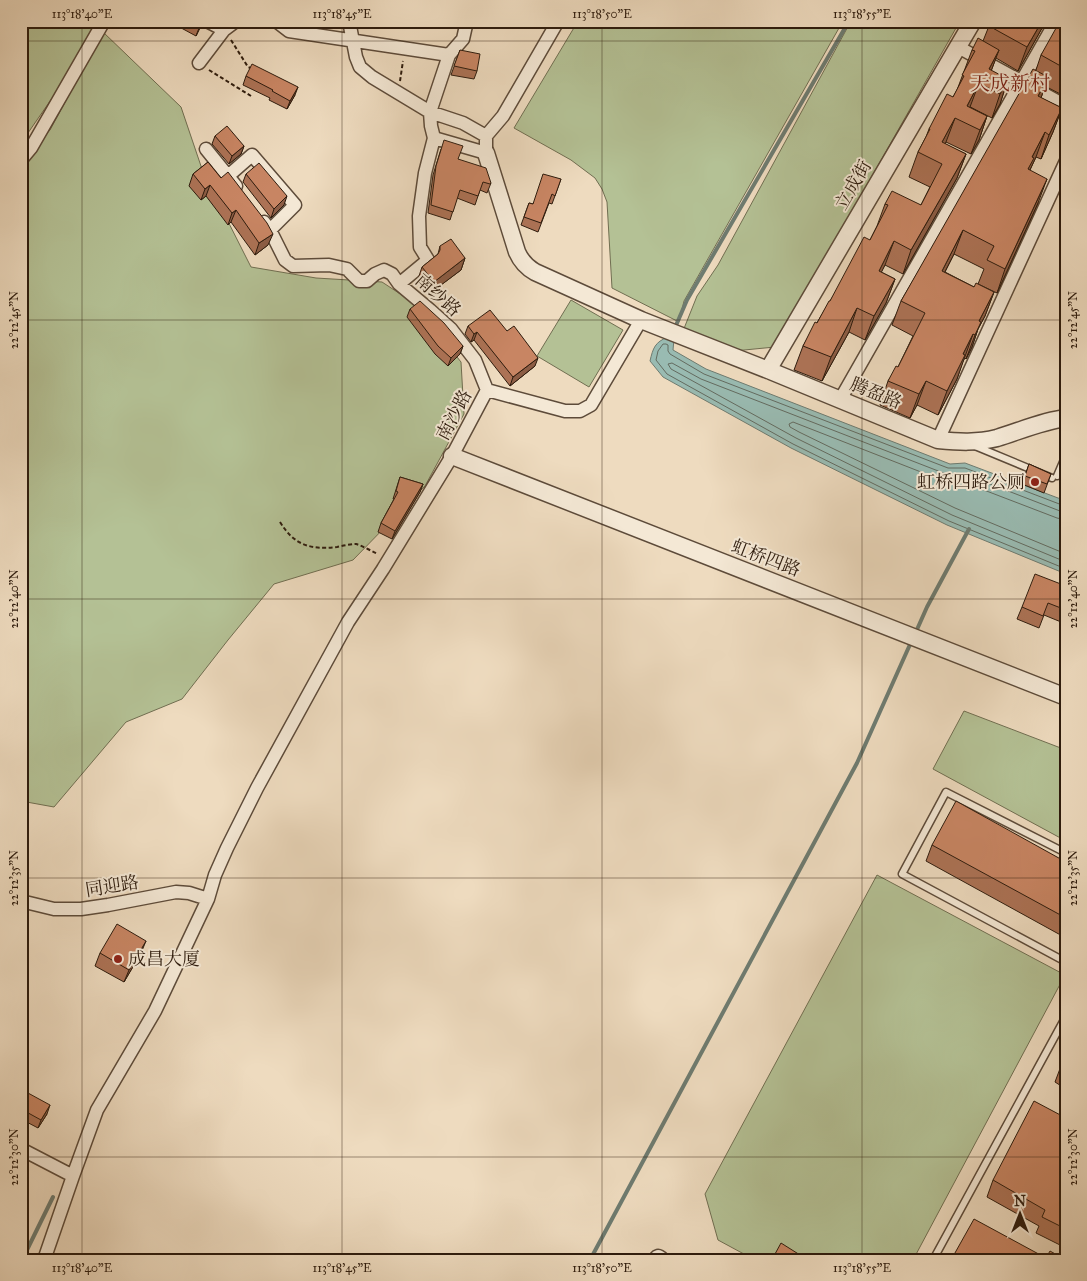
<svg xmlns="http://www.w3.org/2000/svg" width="1087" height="1281" font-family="'IM FELL Great Primer','Noto Serif SC',serif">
	<rect width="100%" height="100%" fill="#eedbbf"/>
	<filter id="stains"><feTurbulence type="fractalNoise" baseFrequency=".004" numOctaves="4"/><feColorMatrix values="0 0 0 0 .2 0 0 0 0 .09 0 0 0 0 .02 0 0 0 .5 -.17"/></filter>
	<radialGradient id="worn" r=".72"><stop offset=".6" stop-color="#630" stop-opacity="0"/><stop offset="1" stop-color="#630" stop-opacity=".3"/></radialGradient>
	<path fill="#b4c195" stroke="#706e51" d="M21,21H96L64,81L21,143Z
		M578,21H843L684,301L679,322L612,288L607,202L602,189L595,178L571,160L514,128Z
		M851,21H960L775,347L734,351L683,331L697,296L718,265Z
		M103,32L181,107L203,172L251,267L316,278L382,282L414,303L461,362L464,414L425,486L353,560L274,584L228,640L182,699L126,722L54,807L21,801V162L50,130Z
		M571,300L623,330L589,387L537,356Z
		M964,711L1066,750V841L933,769Z
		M877,875L1065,975L913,1260H755L718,1240L705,1194Z"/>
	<path fill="#99bbb2" stroke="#6e7b70" d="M668,337L674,339L673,350L706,369L950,464L965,463L1066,501V574L947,525L791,448L663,377L650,361C653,348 655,342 668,337Z"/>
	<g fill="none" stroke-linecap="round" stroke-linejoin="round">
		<path stroke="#636b60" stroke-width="1" d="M1066,506L1062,505L965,468H948L704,374L670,354L668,351V345L666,344H663L658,351L656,360L667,374L793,444L949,521L1066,569
			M1066,512L1060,511L964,474H946L701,379L672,363L668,364L671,369L796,438L952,515L1066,562
			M1066,520L1057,518L963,482L949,483L944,481L793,422L789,424L790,427L799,432L955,508L1066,554"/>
		<path stroke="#6e7b70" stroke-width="4" d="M674,330L687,300L849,21
			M915,634L927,607L969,529
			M23,1258L53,1197
			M590,1260L857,763L912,640"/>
		<defs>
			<path id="service" d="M975,446L1052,478
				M1057,476L1066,455
				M1066,853L946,792L902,874L1066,962
				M933,1260L1066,1016"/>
			<path id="minor" d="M207,21L224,30
				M276,21L289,31L449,55
				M349,21L356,57L360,67L372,77L430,112L463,123L486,136
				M958,47L1066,106
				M199,63L224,30L236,21
				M434,138L486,153V136L503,116L558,21
				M206,149L236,186
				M21,160L31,148L104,21
				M228,176L252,155L295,205L270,230
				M264,222L270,230L285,260L293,266L329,265L347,269L359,281H367L375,274L384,270L392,274L399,284L430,310L451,329L475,360L487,390
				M399,284L428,260L420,247L419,216L425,173L434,138L431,126L430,112L449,55L463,39L467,21
				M487,390L565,411H580L591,405L641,320
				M840,400L1056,21
				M938,440L1066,161
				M21,901L54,909H81L108,905L176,892L189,893L208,899
				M21,1149L73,1176
				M21,1260H22
				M44,1260L73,1176L97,1110L155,1011L208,899L215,875L227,848L257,788L348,622L383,569L452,456L487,390"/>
			<path id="tertiary" d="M486,153L517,252C521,261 526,267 535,272L641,320L768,370L938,440C959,442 977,443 997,438C1020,431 1042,421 1066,418
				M768,370L973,21
				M452,456L1066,697
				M658,1258L661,1260"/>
		</defs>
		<use href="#service" stroke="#5d4b3a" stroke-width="9"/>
		<use href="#minor" stroke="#5d4b3a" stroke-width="15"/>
		<use href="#tertiary" stroke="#5d4b3a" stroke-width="19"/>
		<path stroke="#2d1b0d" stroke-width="2" stroke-dasharray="4 2.5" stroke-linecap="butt" d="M231,40L248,67L251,68
			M209,70L251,96
			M400,81L403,61
			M280,522C294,545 310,550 337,547C342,546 350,544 356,544C363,546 371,551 378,554"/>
		<use href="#service" stroke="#f4e8d5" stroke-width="6"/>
		<use href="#minor" stroke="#f4e8d5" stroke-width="12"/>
		<use href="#tertiary" stroke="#f4e8d5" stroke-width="16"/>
	</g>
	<path fill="#ac7255" stroke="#2d1b0d" d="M173,21H203L196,36L172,23Z
		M1046,21L1018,71L996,58L991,71L1008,79L1000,104L992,118L970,107L987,116L979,140L971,154L946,142L945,144L966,154L957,178L903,274L885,265L881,272L895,279L886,303L865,340L849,332L822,381L794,370L803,346L830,301L870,240L877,226L885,204L921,205L930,187L909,177L918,152L926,137L929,129L953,97L957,90L972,50L983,41L989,26Z
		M1066,21V97L1045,86L1041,98L1062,108L1053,132L1041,159L1036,157L1030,170L1038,203L997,293L978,284L984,269L954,254L945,272L974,287L994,292L985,316L978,329L972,347L966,359L965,358L963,361L957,379L938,415L917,405L910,418L880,405L888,381L898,367L913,336L892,325L901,301L1036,70L1041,55Z
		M460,50L477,71L474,79L451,75Z
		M246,76L295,95L287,109L269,100L270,98L243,85Z
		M215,136L244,146L241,154L229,164L212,144Z
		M441,149L458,159L491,183L487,193L480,190L475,205L457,198L450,220L428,213L433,175Z
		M208,162L268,245L255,255L231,222L228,225L206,196L201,200L189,186L193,174Z
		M246,174L284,205L271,218L243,182Z
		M561,179L552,204L549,203L538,232L521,225L529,203L533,204Z
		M440,246L465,258L461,270L429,294L418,279L422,267L438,254Z
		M410,309L463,346L460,354L448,366L435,354L407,317Z
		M468,326L507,331L535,366L510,386L474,340L471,342L465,334Z
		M1029,464L1051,474L1044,493L1022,484Z
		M400,477L423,484L420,492L392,539L378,532L381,523L394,499H393Z
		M1066,586V624L1044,615L1039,628L1017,619L1022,607Z
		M932,845L1066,862V938L926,861Z
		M100,953H141L124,982L95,966Z
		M1066,1056V1089L1055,1082L1061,1066Z
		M21,1105L47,1114L38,1128L21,1119Z
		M1066,1118V1248L1036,1233L1039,1226L987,1197L993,1180Z
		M775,1254L808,1260H773Z"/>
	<path fill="#8c5d45" stroke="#2d1b0d" d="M202,21L201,26L196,36L199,28Z
		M1042,21H1046L1018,71L1027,47Z
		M999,50L990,74L989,69Z
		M1048,77L1040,101L1038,96Z
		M1008,79L1000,104L992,118L1000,94Z
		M979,83L970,107L963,122L967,106Z
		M298,87L295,95L287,109L290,101Z
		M1062,108L1053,132L1041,159L1049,135Z
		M987,116L979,140L971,154L980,130Z
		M955,118L946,142L936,161L942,142Z
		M1045,132L1036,157L1019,193L1032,157Z
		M244,146L241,154L229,164L232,156Z
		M966,154L957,178L903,274L911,250Z
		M1047,179L1038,203L997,293L1005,269Z
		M210,185L206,196L201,200L205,189Z
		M287,196L284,205L271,218L274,209Z
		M236,210L231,222L228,225L232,213Z
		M963,230L954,254L933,295L942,271Z
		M273,234L268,245L255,255L259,243Z
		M894,241L885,265L870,295L879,271Z
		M465,258L461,270L429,294L434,282Z
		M895,279L886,303L865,340L874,316Z
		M994,292L985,316L978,329L972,347L966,359L975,335L979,321Z
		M857,308L849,332L822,381L831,357Z
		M477,332L474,340L471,342L474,334Z
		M973,334L957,379L938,415L947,391L963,354Z
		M463,346L460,354L448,366L451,358Z
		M538,358L535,366L510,386L513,377Z
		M926,381L917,405L910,418L919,394Z
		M423,484L420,492L392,539L395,531Z
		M146,941L141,953L124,982L129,970Z
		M50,1105L47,1114L38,1128L41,1120Z"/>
	<path fill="#c88563" stroke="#2d1b0d" d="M186,21H202L199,28Z
		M991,21H1042L1027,47L989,26Z
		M1060,21H1066V69L1041,55Z
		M978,38L999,50L989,69L1008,79L1000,94L979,83L967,106L987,116L980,130L955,118L942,142L966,154L911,250L894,241L879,271L895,279L874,316L857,308L831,357L803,346L815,322L817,323L829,301H830L864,237L870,240L888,205L885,204L892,191L921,205L942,164L918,152L930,129H929L947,94L953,97L964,76L962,75L975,51L972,50Z
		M460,50L480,54L477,71L454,66Z
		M252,64L298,87L290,101L272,91L273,90L246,76Z
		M1033,69L1048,77L1038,96L1062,108L1049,135L1045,132L1032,157L1034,158L1028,169L1047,179L1005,269L987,260L994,246L963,230L942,271L974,287L976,283L994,292L979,321L981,322L975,335L973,334L963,354L965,355L947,391L926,381L919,394L888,381L896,366L898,367L925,313L901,301Z
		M227,126L244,146L232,156L215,136Z
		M444,140L463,146L458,159L486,168L491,183L490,184L483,182L478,196L460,190L453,212L431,205L436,166Z
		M208,162L221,178L228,172L267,223L273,234L259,243L236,210L232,213L210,185L205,189L193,174Z
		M259,163L287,196L274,209L246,174Z
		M543,174L561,179L555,196L552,194L541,223L524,217L529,203L533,204Z
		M451,239L465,258L434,282L422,267L438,254L440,250V246Z
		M420,301L444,323L463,346L451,358L438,346L410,309Z
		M490,310L507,331L514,326L538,358L513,377L477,332L474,334L468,326Z
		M1029,464L1051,474L1047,484L1025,476Z
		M400,477L423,484L395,531L381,523L398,492L396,491Z
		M1035,574L1066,586V610L1048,603L1043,616L1022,607Z
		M956,801L1066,862V918L932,845Z
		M117,924L146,941L129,970L100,953Z
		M1066,1056V1069L1061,1066Z
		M28,1093L50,1105L41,1120L21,1109V1105Z
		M1034,1101L1066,1118V1229L1042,1217L1045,1210L993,1180Z
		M974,1219L1046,1258L1050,1251L1066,1260H951Z
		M781,1243L808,1260H784L775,1254Z"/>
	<path fill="none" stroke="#2d1b0d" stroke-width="1" stroke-opacity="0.45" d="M82,21V1260M342,21V1260M602,21V1260M862,21V1260M21,41H1066M21,320H1066M21,599H1066M21,878H1066M21,1157H1066"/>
	<g fill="#8f2418" stroke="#f4e8d5" stroke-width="2">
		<circle cx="1035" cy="482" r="5"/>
		<circle cx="118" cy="959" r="5"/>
	</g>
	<g text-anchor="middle" stroke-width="4" stroke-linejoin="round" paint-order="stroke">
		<g font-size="18" fill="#2d1b0d" stroke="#f4e8d5">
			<text transform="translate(853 185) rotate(-60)" y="6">立成街</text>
			<text transform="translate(438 295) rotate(42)" y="6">南纱路</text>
			<text transform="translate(876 393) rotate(22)" y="6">腾盈路</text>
			<text transform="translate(454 415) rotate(-62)" y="6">南沙路</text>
			<text transform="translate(766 558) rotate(21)" y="6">虹桥四路</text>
			<text transform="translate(112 886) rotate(-9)" y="6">同迎路</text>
		</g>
		<g font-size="18" fill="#2d1b0d" stroke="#f4e8d5" text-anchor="end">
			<text x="1025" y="488">虹桥四路公厕</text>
			<text x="128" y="965" text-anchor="start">成昌大厦</text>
		</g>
		<g font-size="20" fill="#7a1f14" stroke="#f4e8d5">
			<text x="1010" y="90">天成新村</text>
		</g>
	</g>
	<rect width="1087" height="1281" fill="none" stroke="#eedbbf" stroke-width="55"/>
	<g transform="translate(1020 1214)" stroke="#f4e8d5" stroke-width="4" paint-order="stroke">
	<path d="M0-4L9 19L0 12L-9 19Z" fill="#2d1b0d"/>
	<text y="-8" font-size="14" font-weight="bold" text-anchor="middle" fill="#2d1b0d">N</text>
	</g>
	<rect x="28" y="28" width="1032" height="1226" fill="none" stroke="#2d1b0d" stroke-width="2"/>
	<g font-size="12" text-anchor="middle" fill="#2d1b0d">
		<text x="82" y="18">113°18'40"E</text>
		<text x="342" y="18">113°18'45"E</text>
		<text x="602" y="18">113°18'50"E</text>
		<text x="862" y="18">113°18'55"E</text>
		<text transform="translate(14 320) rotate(-90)" y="4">22°12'45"N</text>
		<text transform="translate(1073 320) rotate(-90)" y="4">22°12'45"N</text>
		<text transform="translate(14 599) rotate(-90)" y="4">22°12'40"N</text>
		<text transform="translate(1073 599) rotate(-90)" y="4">22°12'40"N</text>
		<text transform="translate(14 878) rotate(-90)" y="4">22°12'35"N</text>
		<text transform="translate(1073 878) rotate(-90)" y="4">22°12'35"N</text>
		<text transform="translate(14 1157) rotate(-90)" y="4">22°12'30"N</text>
		<text transform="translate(1073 1157) rotate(-90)" y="4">22°12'30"N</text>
		<text x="82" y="1272">113°18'40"E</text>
		<text x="342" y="1272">113°18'45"E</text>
		<text x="602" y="1272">113°18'50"E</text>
		<text x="862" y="1272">113°18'55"E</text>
	</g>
	<rect width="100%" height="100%" filter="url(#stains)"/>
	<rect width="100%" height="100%" fill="url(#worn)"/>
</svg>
